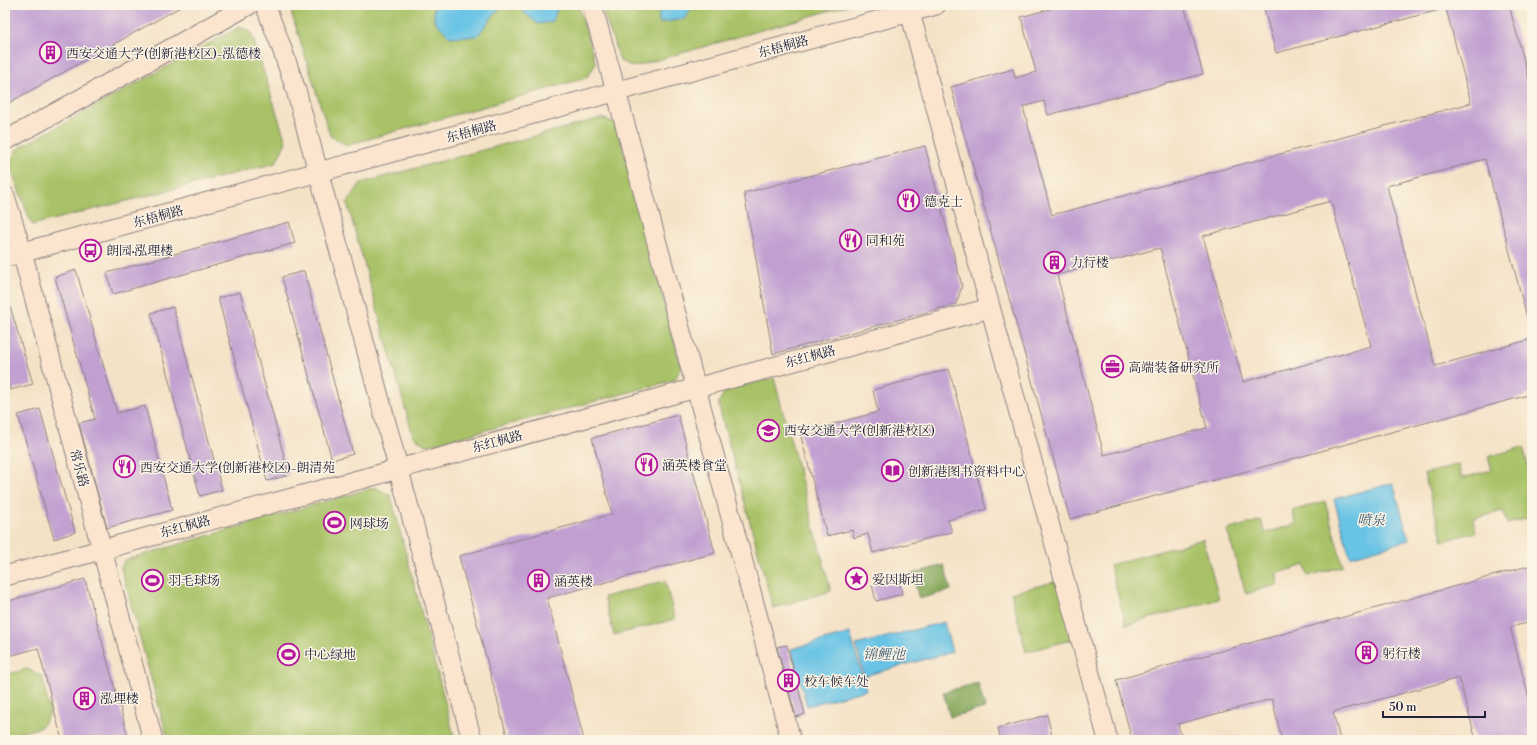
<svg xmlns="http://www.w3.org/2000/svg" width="1537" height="745" font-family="'Libre Bodoni','Noto Serif SC',serif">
	<rect width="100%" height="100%" fill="#fcf5e5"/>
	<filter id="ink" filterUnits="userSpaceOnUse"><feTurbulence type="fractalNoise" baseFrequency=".025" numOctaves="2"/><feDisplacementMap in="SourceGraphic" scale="8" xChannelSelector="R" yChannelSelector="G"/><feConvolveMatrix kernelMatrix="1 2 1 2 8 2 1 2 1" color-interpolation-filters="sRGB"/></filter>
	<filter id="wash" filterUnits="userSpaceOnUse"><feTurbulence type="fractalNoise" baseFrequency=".012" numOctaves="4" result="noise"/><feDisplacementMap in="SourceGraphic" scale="16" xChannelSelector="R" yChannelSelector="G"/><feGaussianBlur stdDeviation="0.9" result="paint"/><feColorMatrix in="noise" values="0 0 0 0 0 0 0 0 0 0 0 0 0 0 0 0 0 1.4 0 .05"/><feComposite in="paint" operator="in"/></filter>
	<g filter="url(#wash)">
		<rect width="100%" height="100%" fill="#f4e2c6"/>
		<path fill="#a9c268" stroke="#667252" d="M289,5H578L596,64L586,78L347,145L330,136Z
			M601,5H849L633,67L620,61Z
			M239,27L251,32L286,142L276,163L32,225L9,164L17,149Z
			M601,118L616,123L681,367L675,380L427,446L413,436L347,203L361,183Z
			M774,378L831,591L773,608L718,403L726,390Z
			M1523,447L1532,480V517L1507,524L1503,511L1473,519L1476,532L1443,541L1424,474L1458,464L1462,478L1492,470L1488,457Z
			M375,487L391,496L455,740H168L121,568L125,560Z
			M1325,501L1343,566L1308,576L1305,565L1276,574L1279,584L1246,594L1227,530L1261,520L1265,533L1296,524L1292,511Z
			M1203,539L1219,599L1126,625L1110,565Z
			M1061,580L1077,638L1026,652L1011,593Z
			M665,581L675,619L614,635L604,597Z
			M27,669L42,676L50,713L41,727L5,737V675Z"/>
		<path fill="#86a85c" stroke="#54654c" d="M944,565L951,590L919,599L912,574Z
			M978,683L985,708L950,717L943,692Z"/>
		<path fill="#67c3e5" stroke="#447290" d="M434,5H502L477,36L450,37L434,20Z
			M515,5H559L552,22L538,24Z
			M659,5H694L684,19L659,23Z
			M1393,483L1409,540L1350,557L1334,499Z
			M944,622L952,652L864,676L856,645Z
			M850,633L866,690L807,706L791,649Z"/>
		<g id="blocks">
			<path fill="#c1a0d1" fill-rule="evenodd" d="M5,5H184L5,105Z
				M1064,5H1184L1203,74L1048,115L1044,101L1023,107L1052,215L1471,103L1445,5H1509L1532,90V320L1528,321L1485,159L1387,186L1435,366L1532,339V394L1070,519L951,87L1013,69L1015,78L1036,72L1021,17ZM1331,201L1371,346L1243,382L1203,236ZM1160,248L1207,428L1104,455L1057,275Z
				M1263,5H1443V9L1276,53Z
				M925,146L962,286L956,304L773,354L744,193Z
				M289,222L295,243L113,294L107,273Z
				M76,270L117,413L145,406L172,510L107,528L79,423L95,419L55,277Z
				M304,271L353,454L332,460L282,277Z
				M240,292L289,475L267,481L218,298Z
				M8,299L33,384L10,390L5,372V300Z
				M173,307L222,490L200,496L151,313Z
				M949,369L986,509L948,520L952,532L873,553L868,534L854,538L852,530L827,536L800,433L878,412L873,390Z
				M40,409L75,532L54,539L18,415Z
				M678,415L715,553L547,598L584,740H508L459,556L612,514L592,438Z
				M1532,565V622L1510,627L1532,710V740H1476L1459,678L1333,712L1340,740H1282L1272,699L1178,724L1182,740H1132L1116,680Z
				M898,578L902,594L876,601L872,585Z
				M85,579L129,740H62L38,648L5,657V602Z
				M787,645L805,714L796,717L777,647Z
				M1047,715L1053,740H1001L998,728Z"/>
		</g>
	</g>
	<g filter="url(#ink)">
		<use href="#blocks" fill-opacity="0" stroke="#8b8280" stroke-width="1"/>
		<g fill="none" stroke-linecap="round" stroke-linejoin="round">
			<defs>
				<path id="secondary" d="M265,5L281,46L296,90L472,740
					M592,5L616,91L791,740
					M908,5L1108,740
					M5,141L249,5
					M5,196L22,252L153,740
					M5,257L936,5
					M5,576L990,308"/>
			</defs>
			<use href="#secondary" stroke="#8b8280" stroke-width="21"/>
			<use href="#secondary" stroke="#fbe5cf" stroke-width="19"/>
		</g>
	</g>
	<defs>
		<symbol id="building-ring" viewBox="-11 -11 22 22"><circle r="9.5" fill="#fcf5e5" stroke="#b5179e" stroke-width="1.5"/><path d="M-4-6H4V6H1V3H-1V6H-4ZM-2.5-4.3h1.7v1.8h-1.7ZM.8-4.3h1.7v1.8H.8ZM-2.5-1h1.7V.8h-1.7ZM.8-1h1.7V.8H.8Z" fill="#b5179e"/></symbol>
		<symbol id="restaurant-ring" viewBox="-11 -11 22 22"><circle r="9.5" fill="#fcf5e5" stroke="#b5179e" stroke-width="1.5"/><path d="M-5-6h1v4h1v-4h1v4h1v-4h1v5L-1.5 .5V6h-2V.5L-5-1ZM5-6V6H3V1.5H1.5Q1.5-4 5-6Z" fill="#b5179e"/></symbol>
		<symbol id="bus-ring" viewBox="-11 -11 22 22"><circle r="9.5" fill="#fcf5e5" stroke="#b5179e" stroke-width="1.5"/><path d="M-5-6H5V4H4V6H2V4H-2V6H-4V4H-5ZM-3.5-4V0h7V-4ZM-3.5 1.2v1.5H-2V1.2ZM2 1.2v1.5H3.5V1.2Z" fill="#b5179e"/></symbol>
		<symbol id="office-ring" viewBox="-11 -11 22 22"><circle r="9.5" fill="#fcf5e5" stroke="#b5179e" stroke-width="1.5"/><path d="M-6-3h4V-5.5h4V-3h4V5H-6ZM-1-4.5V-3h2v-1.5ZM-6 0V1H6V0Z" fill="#b5179e"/></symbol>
		<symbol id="university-ring" viewBox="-11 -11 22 22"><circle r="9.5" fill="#fcf5e5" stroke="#b5179e" stroke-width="1.5"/><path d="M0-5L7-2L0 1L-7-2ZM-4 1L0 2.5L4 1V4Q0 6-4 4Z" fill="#b5179e"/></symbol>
		<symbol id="library-ring" viewBox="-11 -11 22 22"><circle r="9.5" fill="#fcf5e5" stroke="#b5179e" stroke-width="1.5"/><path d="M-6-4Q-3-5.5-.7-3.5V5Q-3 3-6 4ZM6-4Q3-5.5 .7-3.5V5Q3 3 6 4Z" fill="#b5179e"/></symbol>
		<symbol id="stadium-ring" viewBox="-11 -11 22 22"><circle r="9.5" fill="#fcf5e5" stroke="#b5179e" stroke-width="1.5"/><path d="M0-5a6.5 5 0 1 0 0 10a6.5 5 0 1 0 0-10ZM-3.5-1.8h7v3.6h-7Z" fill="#b5179e"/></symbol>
		<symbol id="sight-ring" viewBox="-11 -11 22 22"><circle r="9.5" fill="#fcf5e5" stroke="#b5179e" stroke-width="1.5"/><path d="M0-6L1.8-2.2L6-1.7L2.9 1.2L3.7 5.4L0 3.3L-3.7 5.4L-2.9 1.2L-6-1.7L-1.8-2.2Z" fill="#b5179e"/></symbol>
	</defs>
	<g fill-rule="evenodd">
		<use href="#building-ring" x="38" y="40" width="25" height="25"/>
		<use href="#restaurant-ring" x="896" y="188" width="25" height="25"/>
		<use href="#restaurant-ring" x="838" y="228" width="25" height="25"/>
		<use href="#bus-ring" x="78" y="238" width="25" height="25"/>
		<use href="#building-ring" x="1042" y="250" width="25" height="25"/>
		<use href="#office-ring" x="1100" y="354" width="25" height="25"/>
		<use href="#university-ring" x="756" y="418" width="25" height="25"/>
		<use href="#restaurant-ring" x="634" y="452" width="25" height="25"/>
		<use href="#restaurant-ring" x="112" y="454" width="25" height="25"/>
		<use href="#library-ring" x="880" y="458" width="25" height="25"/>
		<use href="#stadium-ring" x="322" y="510" width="25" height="25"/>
		<use href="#sight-ring" x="844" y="566" width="25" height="25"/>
		<use href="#stadium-ring" x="140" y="568" width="25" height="25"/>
		<use href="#building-ring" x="526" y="568" width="25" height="25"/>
		<use href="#building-ring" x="1354" y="640" width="25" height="25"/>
		<use href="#stadium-ring" x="276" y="642" width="25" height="25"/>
		<use href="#building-ring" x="776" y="668" width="25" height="25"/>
		<use href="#building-ring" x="72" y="686" width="25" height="25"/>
	</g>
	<g text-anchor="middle" stroke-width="3" stroke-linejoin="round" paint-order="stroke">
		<g font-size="13" fill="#22223b" stroke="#fcf5e5">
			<text transform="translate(783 46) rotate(-15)" y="5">东梧桐路</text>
			<text transform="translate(471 131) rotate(-15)" y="5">东梧桐路</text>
			<text transform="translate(158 216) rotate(-15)" y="5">东梧桐路</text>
			<text transform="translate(810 356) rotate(-15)" y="5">东红枫路</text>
			<text transform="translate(497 441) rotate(-15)" y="5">东红枫路</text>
			<text transform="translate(80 468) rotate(75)" y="5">常乐路</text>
			<text transform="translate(185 526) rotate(-15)" y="5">东红枫路</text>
		</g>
		<g font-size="13" fill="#22223b" stroke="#fcf5e5" text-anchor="start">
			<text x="66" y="58">西安交通大学(创新港校区)-泓德楼</text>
			<text x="924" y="206">德克士</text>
			<text x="866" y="245">同和苑</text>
			<text x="106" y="255">朗园·泓理楼</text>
			<text x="1070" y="267">力行楼</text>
			<text x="1128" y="372">高端装备研究所</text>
			<text x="784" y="435">西安交通大学(创新港校区)</text>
			<text x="662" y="470">涵英楼食堂</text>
			<text x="140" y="472">西安交通大学(创新港校区)-朗清苑</text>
			<text x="908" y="476">创新港图书资料中心</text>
			<text x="350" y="528">网球场</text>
			<text x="872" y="584">爱因斯坦</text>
			<text x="168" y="585">羽毛球场</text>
			<text x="554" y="586">涵英楼</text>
			<text x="1382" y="658">躬行楼</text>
			<text x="304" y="659">中心绿地</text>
			<text x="804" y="686">校车候车处</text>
			<text x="100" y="703">泓理楼</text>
		</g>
		<g font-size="14" font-style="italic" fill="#3a5a76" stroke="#fcf5e5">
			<text x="1371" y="525">喷泉</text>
			<text x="884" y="659">锦鲤池</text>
		</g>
	</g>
	<rect width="1537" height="745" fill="none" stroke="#fcf5e5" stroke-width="20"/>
	<path d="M1383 711v6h102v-6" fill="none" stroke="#22223b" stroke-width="2"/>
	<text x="1389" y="711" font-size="12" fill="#22223b" stroke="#fcf5e5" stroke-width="3" paint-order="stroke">50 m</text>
</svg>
